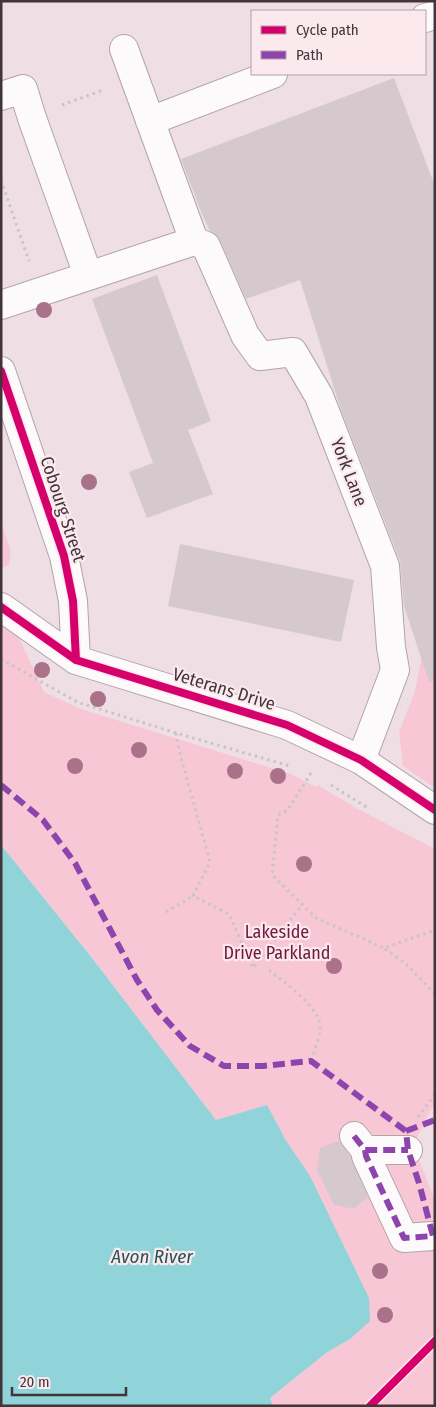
<svg xmlns="http://www.w3.org/2000/svg" width="436" height="1407" font-family="'Fira Sans Condensed',sans-serif">
	<rect width="100%" height="100%" fill="#efdfe4"/>
	<path fill="#f7c7d6" d="M1,523L11,551L9,565L1,568Z
		M1,598L44,692L81,709L291,774L316,787L318,785L356,808L435,849V1102L413,1145L435,1200V1406H273L270,1398L326,1353L350,1339L285,1139L267,1106L216,1120L92,958L1,845Z
		M435,646V788L403,766L399,732L415,691L423,649Z"/>
	<path fill="#90d4da" d="M1,845L92,958L216,1120L267,1105L285,1139L310,1176L369,1298L370,1321L350,1339L326,1353L270,1398L273,1406H1Z"/>
	<path fill="#d6c9cd" d="M394,78L435,186V681L429,682L404,606L400,561L341,410L300,280L246,299L220,240L210,231L202,214L181,159Z
		M157,275L211,421L188,430L213,494L147,518L129,472L153,463L92,299Z
		M180,544L354,580L341,642L168,606Z
		M339,1141L350,1157L368,1197L354,1209L334,1205L317,1170L320,1148Z"/>
	<g fill="none" stroke-linecap="round" stroke-linejoin="round">
		<defs>
			<path id="minor" d="M425,18L435,15
				M124,49L194,241
				M1,96L23,89L32,118L88,275
				M150,121L273,74
				M194,241L206,246L245,335L260,356L293,352L319,396L385,566L391,647L395,670L361,760
				M1,305L194,241
				M1,371L64,556L73,601L76,660
				M1,607L76,660L287,725L361,760L435,810
				M354,1136L365,1150H408
				M365,1150L366,1156L404,1238L433,1236"/>
		</defs>
		<use href="#minor" stroke="#b1a4a8" stroke-width="30"/>
		<path stroke="#cac4c6" stroke-width="3" stroke-dasharray="2.5 4" stroke-linecap="butt" d="M62,105L103,90
			M1,180L29,261
			M1,659L77,702L176,733L290,766
			M176,733L180,754L210,862L193,896L229,914L253,968L302,905
			M311,773L287,811L278,815L272,875L316,918L384,948L435,930
			M331,785L368,808
			M166,912L193,896
			M385,949L405,963L435,994
			M269,970C284,982 315,1004 320,1023C322,1034 314,1051 311,1061
			M418,1117L435,1094"/>
		<use href="#minor" stroke="#fdfafb" stroke-width="28"/>
		<path stroke="#8e44ad" stroke-width="6" stroke-dasharray="12 6" stroke-linecap="butt" d="M1,785L43,820L75,863L137,980L157,1010L190,1046L224,1066H263L311,1061L406,1131
			M406,1131L435,1120
			M354,1136L365,1150H408
			M365,1150L366,1156L404,1238L433,1236L419,1183L408,1150L406,1131"/>
		<defs>
			<path id="cycleway" d="M1,371L64,556L73,601L76,660
				M1,607L76,660L287,725L361,760L435,810
				M370,1406L435,1341"/>
		</defs>
		<use href="#cycleway" stroke="#fbe9ee" stroke-width="11"/>
		<use href="#cycleway" stroke="#d6006c" stroke-width="8"/>
	</g>
	<g fill="#aa7289">
		<circle cx="44" cy="310" r="8"/>
		<circle cx="89" cy="482" r="8"/>
		<circle cx="42" cy="670" r="8"/>
		<circle cx="98" cy="699" r="8"/>
		<circle cx="139" cy="750" r="8"/>
		<circle cx="75" cy="766" r="8"/>
		<circle cx="235" cy="771" r="8"/>
		<circle cx="278" cy="776" r="8"/>
		<circle cx="304" cy="864" r="8"/>
		<circle cx="334" cy="966" r="8"/>
		<circle cx="380" cy="1271" r="8"/>
		<circle cx="385" cy="1315" r="8"/>
	</g>
	<g text-anchor="middle" stroke-width="4.5" stroke-linejoin="round" paint-order="stroke">
		<g font-size="18" fill="#413539" stroke="#fbe9ee">
			<text transform="translate(349 472) rotate(69)" y="6">York Lane</text>
			<text transform="translate(63 509) rotate(72)" y="6">Cobourg Street</text>
			<text transform="translate(224 689) rotate(17)" y="6">Veterans Drive</text>
		</g>
		<g font-size="18" fill="#71183f" stroke="#fbe9ee">
			<text x="277" y="938">Lakeside<tspan x="277" dy="21">Drive Parkland</tspan></text>
		</g>
		<g font-size="19" font-style="italic" fill="#265457" stroke="#fbe9ee">
			<text x="152" y="1263">Avon River</text>
		</g>
	</g>
	<rect width="436" height="1407" fill="none" stroke="#413539" stroke-width="5"/>
	<rect x="251" y="10" width="175" height="65" fill="#fbe9ee" stroke="#b1a1a6"/>
	<rect x="261" y="26" width="25" height="8" fill="#d6006c" stroke="#b1a1a6"/>
	<text x="296" y="35" font-size="15" fill="#413539">Cycle path</text>
	<rect x="261" y="51" width="25" height="8" fill="#8e44ad" stroke="#b1a1a6"/>
	<text x="296" y="60" font-size="15" fill="#413539">Path</text>
	<path d="M12 1387v8h114v-8" fill="none" stroke="#413539" stroke-width="2.5"/>
	<text x="20" y="1387" font-size="15" fill="#413539" stroke="#fbe9ee" stroke-width="4" paint-order="stroke">20 m</text>
</svg>
